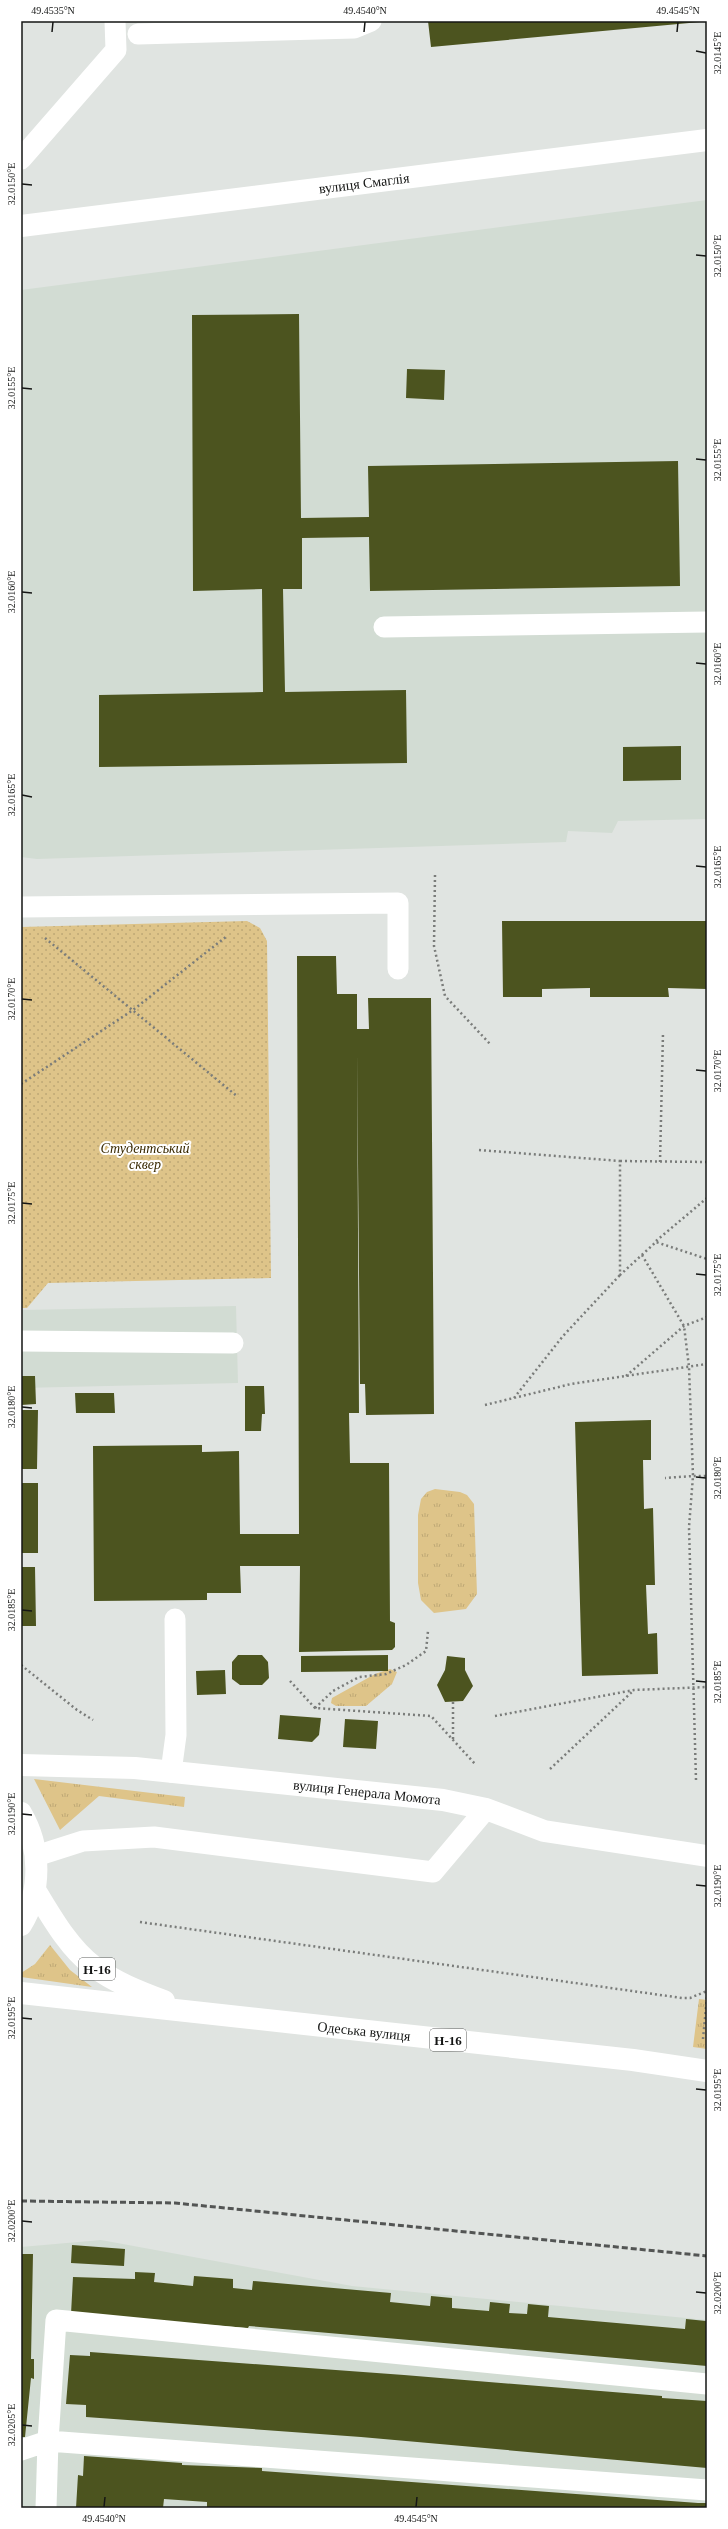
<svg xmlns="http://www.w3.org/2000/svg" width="728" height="2529" font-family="Georgia,serif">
	<defs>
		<pattern id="grass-tufts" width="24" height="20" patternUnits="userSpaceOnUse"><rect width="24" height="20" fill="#dec489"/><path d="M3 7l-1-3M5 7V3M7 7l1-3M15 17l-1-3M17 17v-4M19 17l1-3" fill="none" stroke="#bea875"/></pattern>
		<pattern id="park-dots" width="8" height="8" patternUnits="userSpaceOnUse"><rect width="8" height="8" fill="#dec489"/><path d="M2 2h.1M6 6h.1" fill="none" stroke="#bea875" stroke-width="1.8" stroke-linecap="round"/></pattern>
	</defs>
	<rect width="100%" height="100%" fill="#e0e4e1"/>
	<path fill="#d2dcd3" d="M707,200V819L618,821L612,833L568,831L566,842L37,859L21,857V290Z
		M236,1306L238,1383L21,1388V1310Z
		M101,2240L352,2286L707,2320V2508H21V2247Z"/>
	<path fill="url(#grass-tufts)" d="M435,1489L460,1492L467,1495L474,1504L477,1594L466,1609L434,1613L421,1600L418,1583V1515L421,1499L427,1492Z
		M390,1669L397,1672L392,1684L366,1706H336L331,1703L332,1698L375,1674Z
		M34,1779L185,1797L184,1807L99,1796L60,1830Z
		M50,1945L70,1970L92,1987L21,1977V1973L35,1964Z
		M699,1999L707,2000V2049L693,2047Z"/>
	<path fill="url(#park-dots)" d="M247,921L260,928L267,941L271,1278L48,1283L27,1308H21V927Z"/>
	<path fill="#4c541f" d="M428,21H700V22L431,47Z
		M299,314L301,518L369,517L368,466L678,461L680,586L370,591L369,537L302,538V589H283L285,692L406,690L407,763L99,767V695L263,692L262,589L193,591L192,315Z
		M407,369L445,370L444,400L406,398Z
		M681,746V780L623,781V747Z
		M502,921H707V989L668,988L669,997H590V988L542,989V997H503Z
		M297,956H336L337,994H357V1029H369L368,998H431L434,1414L366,1415L365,1384H360L357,1052L359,1413H349L350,1463H389L390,1621L395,1623V1647L392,1650L299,1652L300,1566H240L241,1593H207V1600L94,1601L93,1446L202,1445V1452L239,1451L240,1534H299Z
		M21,1376H35L36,1404L21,1405Z
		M245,1386H264L265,1414H262L261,1431H245Z
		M75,1393H114L115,1413H76Z
		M21,1410H38L37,1469H21Z
		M651,1420V1460H643L644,1509L653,1508L655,1585H646L648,1634L657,1633L658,1674L582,1676L575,1422Z
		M21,1483H38V1553H21Z
		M21,1567H35L36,1626H21Z
		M238,1655H262L268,1662L269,1678L262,1685H240L232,1679V1662Z
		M388,1655V1671L301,1672V1656Z
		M447,1656L465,1658V1670L473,1686L463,1701L445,1702L437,1685L445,1670Z
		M225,1670L226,1694L197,1695L196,1671Z
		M280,1715L321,1718L319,1735L312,1742L278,1739Z
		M345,1719L378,1721L376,1749L343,1747Z
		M72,2245L125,2249L124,2266L71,2263Z
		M21,2254H33L31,2359H34V2379L31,2378L25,2437H21Z
		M135,2272L155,2273L154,2282L193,2286L194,2276L233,2279V2288L252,2290L253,2281L391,2293L390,2302L430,2306L431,2296L452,2298V2308L489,2311L490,2302L510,2304L509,2313L527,2314L528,2304L549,2306L548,2317L685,2329L686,2319L706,2321L707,2366L249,2326L248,2328L71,2314L73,2277L135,2279Z
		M90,2352L404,2375L662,2396V2398L707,2401V2468L361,2437L86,2417V2405L66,2404L70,2355L90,2356Z
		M84,2456L182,2463V2465L262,2468V2471L698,2503H707V2508H207V2502L164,2499L163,2508H76L78,2475L83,2476Z"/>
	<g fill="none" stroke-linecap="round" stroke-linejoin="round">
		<path stroke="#7a7c7a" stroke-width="2.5" stroke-dasharray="2 3" stroke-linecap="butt" d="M435,875L434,946L445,996L491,1045
			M45,938L238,1097
			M21,1084L133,1010L227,936
			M479,1150L620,1161V1275L656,1242L707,1259
			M620,1161L707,1162
			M660,1162L663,1033
			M656,1241L707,1198
			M642,1255L684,1326L689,1367L693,1476L665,1478
			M626,1376L684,1326L707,1317
			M514,1398L563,1336L620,1275
			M485,1405L571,1384L707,1364
			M21,1665L77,1710L93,1720
			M290,1681L315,1708L431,1716L476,1765
			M453,1702V1740
			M315,1708L333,1691L359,1677L386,1674L406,1665L426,1651L428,1631
			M495,1716L634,1690L707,1687
			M550,1769L634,1690
			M696,1780L689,1527L693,1476H707
			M140,1922L682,1998H690L707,1991
			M703,2039L707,1997"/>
		<path stroke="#fff" stroke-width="21" d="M138,34L354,28L371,21
			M21,159L116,50L115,21
			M384,627L707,622
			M21,907L398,903V969
			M21,1341L233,1343
			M171,1772L176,1735L175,1619
			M36,1856L83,1841L154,1837L433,1872L486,1809
			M21,2450L48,2441L707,2490
			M46,2508L48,2441L56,2320L707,2384"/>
		<path stroke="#fff" stroke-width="22" d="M21,226L707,140
			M21,1765L135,1768L443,1800L486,1809L544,1831L707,1856"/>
		<path stroke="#fff" stroke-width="22" d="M21,1813C41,1847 42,1891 21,1925
			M35,1890C51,1916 68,1947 93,1966C114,1982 140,1992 164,2001
			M21,1993L633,2060L707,2071"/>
		<path stroke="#535554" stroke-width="3" stroke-dasharray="6 3" stroke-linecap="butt" d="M21,2201L175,2203L707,2256"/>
	</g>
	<path fill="none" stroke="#151615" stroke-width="1.5" d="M52,32L53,22M364,32L365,22M677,32L678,22M696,51L706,53M22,184L32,185M696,255L706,256M22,388L32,389M696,459L706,460M22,592L32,593M696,663L706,664M22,795L32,797M696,866L706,867M22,999L32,1000M696,1070L706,1071M22,1203L32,1204M696,1274L706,1275M22,1407L32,1408M696,1477L706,1478M22,1610L32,1611M696,1681L706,1682M22,1814L32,1815M696,1885L706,1886M22,2018L32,2019M696,2089L706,2090M22,2221L32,2222M696,2292L706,2293M22,2425L32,2426M104,2507L105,2497M416,2507L417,2497"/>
	<g text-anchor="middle" stroke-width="4" stroke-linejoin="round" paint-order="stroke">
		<g fill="#fff" stroke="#5b5c5b" stroke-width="1">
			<rect x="79" y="1958" width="36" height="22" rx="3"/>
			<rect x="430" y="2029" width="36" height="22" rx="3"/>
		</g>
		<g font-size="13" font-weight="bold" fill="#151615">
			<text x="97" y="1974">Н-16</text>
			<text x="448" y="2045">Н-16</text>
		</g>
		<g font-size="14" fill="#151615" stroke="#fff">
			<text transform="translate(364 183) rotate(-7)" y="5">вулиця Смаглія</text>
			<text transform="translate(367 1792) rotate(6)" y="5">вулиця Генерала Момота</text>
			<text transform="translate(364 2031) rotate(6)" y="5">Одеська вулиця</text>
		</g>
		<g font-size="14" font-style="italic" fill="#392900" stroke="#fff">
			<text x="145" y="1153">Студентський<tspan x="145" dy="16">сквер</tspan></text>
		</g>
	</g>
	<rect width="728" height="2529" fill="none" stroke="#ffffff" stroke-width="44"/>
	<rect x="22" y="22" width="684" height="2485" fill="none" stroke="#151615" stroke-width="1.5"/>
	<g font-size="10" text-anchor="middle" fill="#151615">
		<text x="53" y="14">49.4535°N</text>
		<text x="365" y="14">49.4540°N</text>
		<text x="678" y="14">49.4545°N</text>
		<text transform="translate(717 53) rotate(-90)" y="4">32.0145°E</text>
		<text transform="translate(11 184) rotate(-90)" y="4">32.0150°E</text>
		<text transform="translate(717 256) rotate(-90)" y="4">32.0150°E</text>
		<text transform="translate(11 388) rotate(-90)" y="4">32.0155°E</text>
		<text transform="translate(717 460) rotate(-90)" y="4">32.0155°E</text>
		<text transform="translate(11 592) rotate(-90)" y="4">32.0160°E</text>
		<text transform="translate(717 664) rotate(-90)" y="4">32.0160°E</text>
		<text transform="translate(11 795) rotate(-90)" y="4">32.0165°E</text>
		<text transform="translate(717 867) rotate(-90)" y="4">32.0165°E</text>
		<text transform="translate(11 999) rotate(-90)" y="4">32.0170°E</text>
		<text transform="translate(717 1071) rotate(-90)" y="4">32.0170°E</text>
		<text transform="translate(11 1203) rotate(-90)" y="4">32.0175°E</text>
		<text transform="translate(717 1275) rotate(-90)" y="4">32.0175°E</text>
		<text transform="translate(11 1407) rotate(-90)" y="4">32.0180°E</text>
		<text transform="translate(717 1478) rotate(-90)" y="4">32.0180°E</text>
		<text transform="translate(11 1610) rotate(-90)" y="4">32.0185°E</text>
		<text transform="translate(717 1682) rotate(-90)" y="4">32.0185°E</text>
		<text transform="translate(11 1814) rotate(-90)" y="4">32.0190°E</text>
		<text transform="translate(717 1886) rotate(-90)" y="4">32.0190°E</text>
		<text transform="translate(11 2018) rotate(-90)" y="4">32.0195°E</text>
		<text transform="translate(717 2090) rotate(-90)" y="4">32.0195°E</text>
		<text transform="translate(11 2221) rotate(-90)" y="4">32.0200°E</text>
		<text transform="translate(717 2293) rotate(-90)" y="4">32.0200°E</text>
		<text transform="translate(11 2425) rotate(-90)" y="4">32.0205°E</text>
		<text x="104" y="2522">49.4540°N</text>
		<text x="416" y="2522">49.4545°N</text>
	</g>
</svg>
